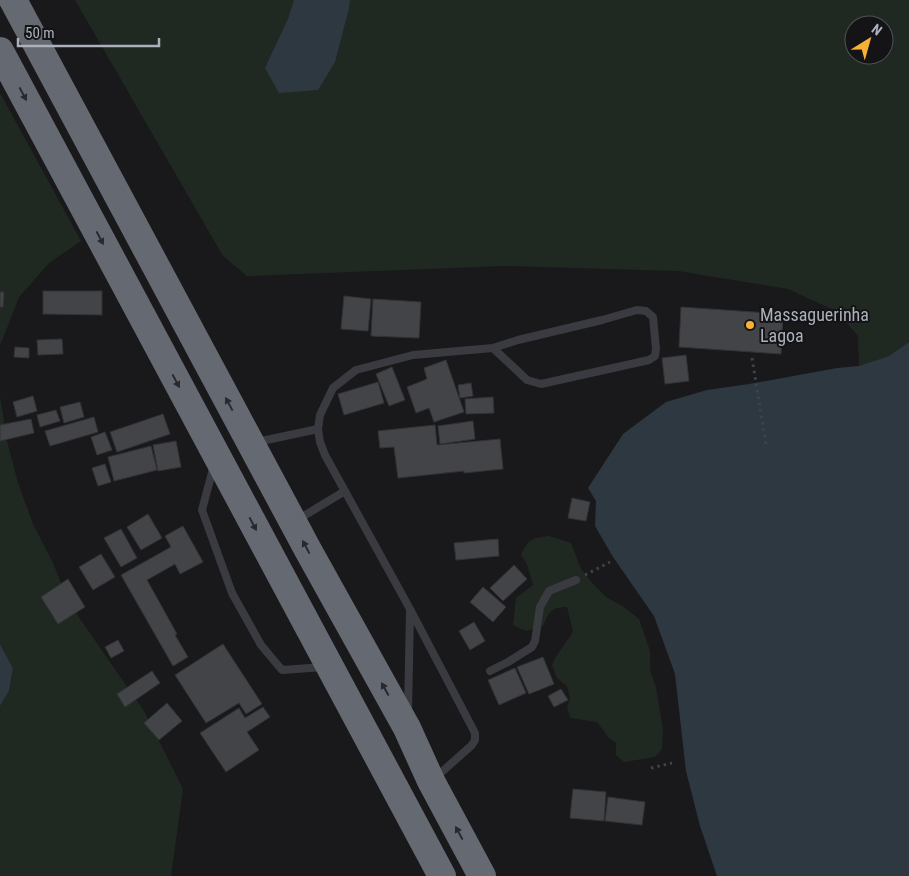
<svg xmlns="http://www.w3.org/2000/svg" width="909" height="876" font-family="'Roboto Condensed',sans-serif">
	<rect width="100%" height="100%" fill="#19191b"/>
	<path fill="#202921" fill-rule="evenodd" d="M75,0H909V342L889,356L859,366L858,336L836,311L788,289L678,271L504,266L247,276L223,256ZM854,25H884V55H854Z
		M0,93L81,241L49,263L19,297L0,346Z
		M0,396L7,441L18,483L33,524L53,563L69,603L144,711L183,789L171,876H0V706L9,691L13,668L0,644Z
		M549,536L571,543L581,569L595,586L606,597L624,607L639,619L650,651V670L656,687L663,730L662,749L655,757L624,762L616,755V743L609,738L597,722L570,718L567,707L570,698L567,686L557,678L552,665C557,652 567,643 573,631L567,607C550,607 549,613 543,626L526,631L513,625L516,598L533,585L527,564L521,555C528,539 532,538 549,536Z"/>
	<path fill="#2e3840" d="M294,0H350L349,8L335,62L318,90L279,93L265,68L288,19Z
		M909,342V876H717L700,826L686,771L675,674L654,616L613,557L595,526L596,501L588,488L623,434L666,402L707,390L749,384L837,368L859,366L889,356Z
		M0,644L13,668L9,691L0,706Z"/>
	<path fill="#434448" stroke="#333337" d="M43,291H102V315L43,314Z
		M0,292H4L3,307H0Z
		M344,296L371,299L368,331L341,329Z
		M373,299L421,302L419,338L371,336Z
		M681,307L783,314L781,354L679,347Z
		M62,339L63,354L38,355L37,340Z
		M15,347L29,348V358L14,357Z
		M686,355L689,381L665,384L662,358Z
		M446,360L464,412L434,422L429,408L416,413L407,387L427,379L424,368Z
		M392,367L405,400L389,406L376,374Z
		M378,382L384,403L344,415L338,394Z
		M471,383L473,396L460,398L458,385Z
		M33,396L37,411L17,417L13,402Z
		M493,397L494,413L466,414L465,399Z
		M80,402L84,417L64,423L60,407Z
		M56,410L60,421L40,427L37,415Z
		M163,414L170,434L117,452L110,432Z
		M94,417L98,432L50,446L45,431Z
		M31,419L34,433L0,441V425Z
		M473,421L475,439L440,444L438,426Z
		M435,425L437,445L500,439L503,469L464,473V471L398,478L394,447L380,448L378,431Z
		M105,432L112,450L97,455L91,437Z
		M176,441L181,467L158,471L153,445Z
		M151,446L157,470L114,481L108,457Z
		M105,464L111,482L98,486L92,468Z
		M572,498L590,502L586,521L568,518Z
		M148,514L162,538L141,550L127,527Z
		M183,526L203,562L180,574L175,564L147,580L177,634L175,635L188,657L173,666L121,575L171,547L165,536Z
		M121,529L137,558L121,567L104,538Z
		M498,539L499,556L456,560L454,543Z
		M101,554L115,577L93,590L79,567Z
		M514,565L527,579L503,601L490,588Z
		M68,579L85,607L58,624L41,597Z
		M483,587L506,607L493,622L470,602Z
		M474,622L485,641L470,650L459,631Z
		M118,640L124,651L111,658L105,647Z
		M223,644L262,704L246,714L239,703L206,723L175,675Z
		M543,657L554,684L529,694L517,667Z
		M515,668L526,693L499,705L488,680Z
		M152,671L160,683L125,707L117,694Z
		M561,689L568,700L554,707L548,696Z
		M167,703L182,721L159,740L144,723Z
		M263,707L270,717L247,732L259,750L226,772L200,733L239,708L245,718Z
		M573,789L606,792L604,821L570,818Z
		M608,797L645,802L642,825L605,821Z"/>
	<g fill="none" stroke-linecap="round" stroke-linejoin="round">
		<path stroke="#3f4247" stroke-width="3" stroke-dasharray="2.5 4" stroke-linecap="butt" d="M752,358L766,445
			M585,575L610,562
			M651,768L672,763"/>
		<path stroke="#3a3b40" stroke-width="8" d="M257,442L318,429
			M214,465L202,510L232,593L261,645L282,670L324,667
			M297,520L345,491
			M490,671L508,662L532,647L535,641L540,607L549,591L576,580
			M408,712L410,611
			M435,778L472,745L475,740V733L410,609L325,455L320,442L318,429L320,415L333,388L356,370L413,355L493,348L518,340L602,320L637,310L646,311L653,317L656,349L655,356L649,360L541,384L527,380L493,348"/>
		<path stroke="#656971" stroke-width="28" d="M13,0L308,550L407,728L431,781L482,876
			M0,51L442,876"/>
	</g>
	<defs><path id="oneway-solid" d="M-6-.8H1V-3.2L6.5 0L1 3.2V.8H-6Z" transform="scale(1.25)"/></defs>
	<g fill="#28292d">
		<use href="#oneway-solid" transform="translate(23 94) rotate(62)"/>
		<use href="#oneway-solid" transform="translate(100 238) rotate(62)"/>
		<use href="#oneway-solid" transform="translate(176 381) rotate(62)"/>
		<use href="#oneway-solid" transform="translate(229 404) rotate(-118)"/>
		<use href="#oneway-solid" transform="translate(253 524) rotate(62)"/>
		<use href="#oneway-solid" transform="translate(306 547) rotate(-118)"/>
		<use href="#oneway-solid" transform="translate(385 689) rotate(-119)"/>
		<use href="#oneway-solid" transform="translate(459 833) rotate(-118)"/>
	</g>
	<circle fill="#f8b134" stroke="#141416" stroke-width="2" cx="750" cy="325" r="5"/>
	<g text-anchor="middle" stroke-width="4" stroke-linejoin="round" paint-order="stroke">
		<g font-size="18" fill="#abb0bb" stroke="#141416" text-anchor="start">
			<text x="760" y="321">Massaguerinha<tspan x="760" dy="21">Lagoa</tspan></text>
		</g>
	</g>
	<g transform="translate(869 40) rotate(37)"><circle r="24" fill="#141416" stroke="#505258"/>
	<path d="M0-4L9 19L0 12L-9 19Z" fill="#f8b134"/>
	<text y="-8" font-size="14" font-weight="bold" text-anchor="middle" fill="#abb0bb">N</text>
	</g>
	<path d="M18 38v8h141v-8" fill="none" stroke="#abb0bb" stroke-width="2.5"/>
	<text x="25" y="38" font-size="15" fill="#abb0bb" stroke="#141416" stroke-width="4" paint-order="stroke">50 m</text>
</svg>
